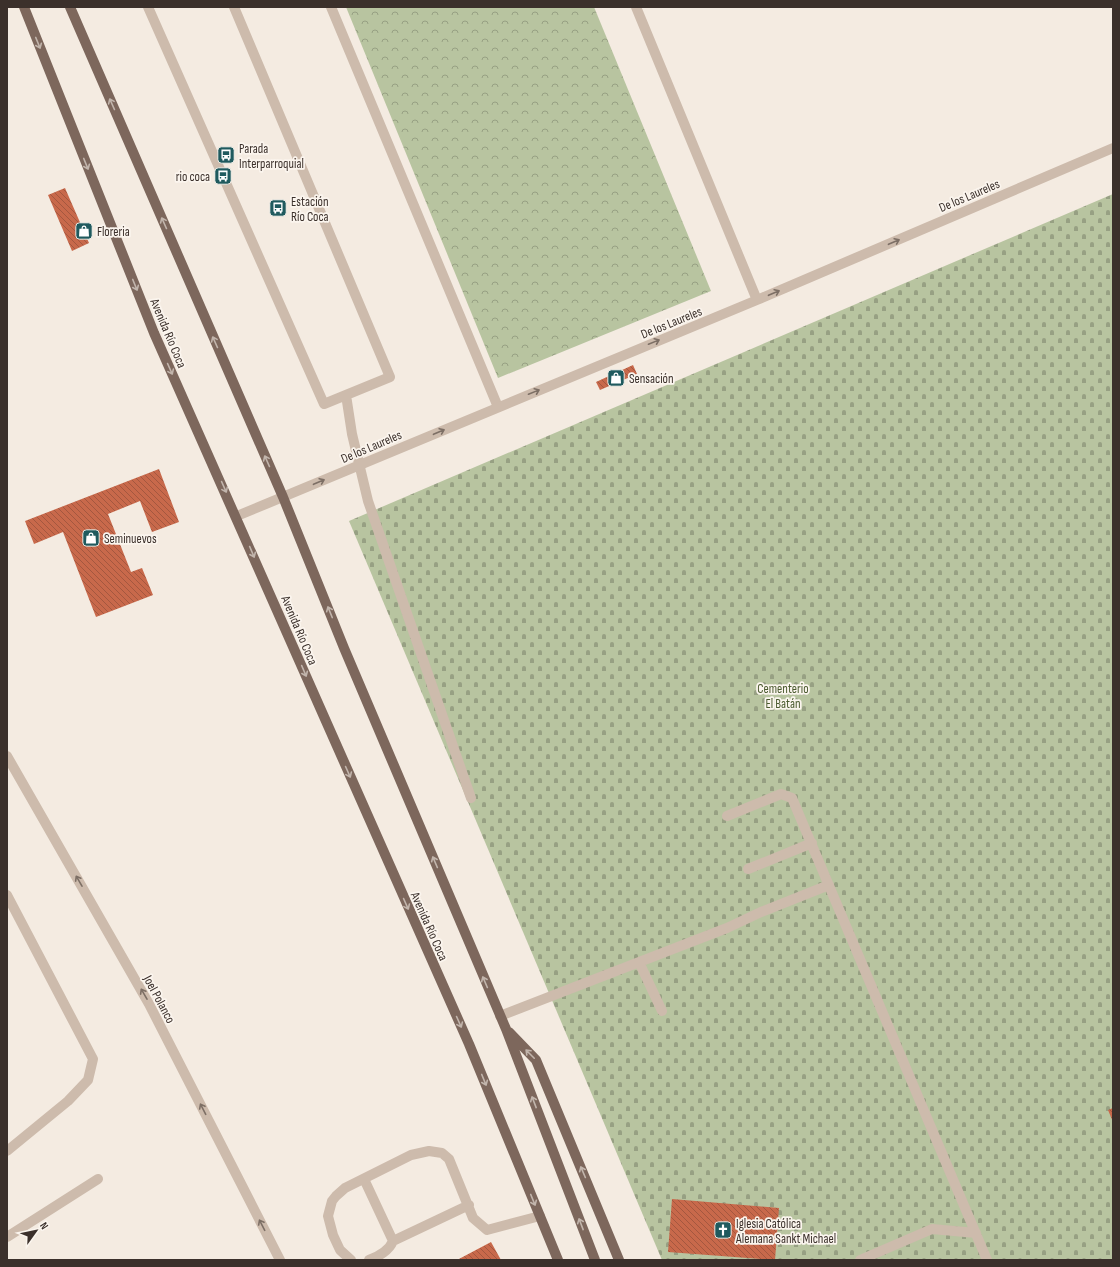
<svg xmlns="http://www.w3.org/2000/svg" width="1120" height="1267" font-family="'Sofia Sans Condensed',sans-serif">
	<defs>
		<pattern id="cemetery-stones" width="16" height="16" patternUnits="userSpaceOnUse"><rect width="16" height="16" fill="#b8c4a0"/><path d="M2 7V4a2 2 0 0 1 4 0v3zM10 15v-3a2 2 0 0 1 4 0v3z" fill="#97a083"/></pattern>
		<pattern id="park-crowns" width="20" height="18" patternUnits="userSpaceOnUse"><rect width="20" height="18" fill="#b8c4a0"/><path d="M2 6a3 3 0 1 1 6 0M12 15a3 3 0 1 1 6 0" fill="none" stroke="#97a083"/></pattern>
		<pattern id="building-back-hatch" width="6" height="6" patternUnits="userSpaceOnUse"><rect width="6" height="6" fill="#c8694b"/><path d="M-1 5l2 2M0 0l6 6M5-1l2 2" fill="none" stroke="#a4573f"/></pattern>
	</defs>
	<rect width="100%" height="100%" fill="#f4ebe1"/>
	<path fill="url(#cemetery-stones)" d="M1113,194V1260H662L349,521Z"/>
	<path fill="url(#park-crowns)" d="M346,7H594L711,291L498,378Z"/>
	<path fill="url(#building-back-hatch)" d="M65,188L89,243L72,251L48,195Z
		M633,365L637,374L600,390L596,382Z
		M159,469L179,522L152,532L140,501L108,514L131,572L142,568L153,595L96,617L63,532L34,544L25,521Z
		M1113,1108V1122L1108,1110Z
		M672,1199L779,1208L775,1260L668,1252Z
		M491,1242L501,1260H457Z"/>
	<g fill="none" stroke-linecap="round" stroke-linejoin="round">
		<path stroke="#cdbbac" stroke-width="10" d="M148,7L324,404L390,377L234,7
			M331,7L498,407
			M346,395L352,434L368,501L471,798
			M727,816L781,794L792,798L987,1260
			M748,869L812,843
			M639,962L662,1011
			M500,1016L727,928L761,912L829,885
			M364,1179L393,1241C389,1251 379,1256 369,1260
			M7,1237L98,1179
			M393,1241L469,1205
			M351,1260L340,1250L333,1235L328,1216L332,1201L336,1196L345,1188L411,1155L429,1151L442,1153L449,1159L473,1218L487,1230L540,1216
			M860,1260L932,1229L976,1233"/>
		<path stroke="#cdbbac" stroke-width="10" d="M636,7L757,300
			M237,516L757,300L1113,148
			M7,756L149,1004L280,1260
			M7,895L93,1059L88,1080L68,1101L7,1151"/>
		<path stroke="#7d675c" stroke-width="10" d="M24,7L154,333L469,1044L558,1260
			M70,7L283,497L344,648L506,1029L595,1260
			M509,1032L536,1060L619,1260"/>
	</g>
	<defs><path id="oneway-shaft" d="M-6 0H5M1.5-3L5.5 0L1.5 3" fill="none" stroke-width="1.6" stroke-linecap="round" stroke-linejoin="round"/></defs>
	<g stroke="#c2b5ac">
		<use href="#oneway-shaft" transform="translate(38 43) rotate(68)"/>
		<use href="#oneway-shaft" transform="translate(112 104) rotate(-114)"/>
		<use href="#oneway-shaft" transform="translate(86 164) rotate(68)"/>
		<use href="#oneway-shaft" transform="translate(164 223) rotate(-114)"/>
		<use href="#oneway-shaft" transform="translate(135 285) rotate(68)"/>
		<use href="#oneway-shaft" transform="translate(215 342) rotate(-114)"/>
		<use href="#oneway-shaft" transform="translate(170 369) rotate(66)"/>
		<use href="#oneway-shaft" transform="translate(267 461) rotate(-114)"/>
		<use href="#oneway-shaft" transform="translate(224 487) rotate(66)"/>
		<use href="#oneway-shaft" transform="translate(252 552) rotate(67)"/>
		<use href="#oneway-shaft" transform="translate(330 612) rotate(-112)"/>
		<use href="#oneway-shaft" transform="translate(304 671) rotate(67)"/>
		<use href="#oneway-shaft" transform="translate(348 772) rotate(66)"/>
		<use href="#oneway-shaft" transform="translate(435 862) rotate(-113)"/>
		<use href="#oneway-shaft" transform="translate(406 904) rotate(66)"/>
		<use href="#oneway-shaft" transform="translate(485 982) rotate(-113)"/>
		<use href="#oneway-shaft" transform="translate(459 1022) rotate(66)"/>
		<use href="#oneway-shaft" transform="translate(530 1054) rotate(-135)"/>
		<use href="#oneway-shaft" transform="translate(484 1080) rotate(68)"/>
		<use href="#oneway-shaft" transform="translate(534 1102) rotate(-111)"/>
		<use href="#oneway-shaft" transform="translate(583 1172) rotate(-113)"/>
		<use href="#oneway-shaft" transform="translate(533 1200) rotate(68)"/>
		<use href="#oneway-shaft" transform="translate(581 1224) rotate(-111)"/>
	</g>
	<g stroke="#7d6f65">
		<use href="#oneway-shaft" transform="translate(894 242) rotate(-23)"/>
		<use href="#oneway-shaft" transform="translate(774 293) rotate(-23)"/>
		<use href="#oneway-shaft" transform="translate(654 342) rotate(-22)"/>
		<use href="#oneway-shaft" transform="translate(534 392) rotate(-22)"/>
		<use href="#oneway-shaft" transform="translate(439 432) rotate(-23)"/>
		<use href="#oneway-shaft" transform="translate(319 482) rotate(-23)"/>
		<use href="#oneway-shaft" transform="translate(79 881) rotate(-120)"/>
		<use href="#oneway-shaft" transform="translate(144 994) rotate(-120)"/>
		<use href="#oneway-shaft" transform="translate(203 1109) rotate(-117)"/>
		<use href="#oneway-shaft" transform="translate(262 1225) rotate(-117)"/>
	</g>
	<defs>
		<symbol id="bus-square" viewBox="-11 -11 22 22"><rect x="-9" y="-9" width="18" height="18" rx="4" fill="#1f5a5e" stroke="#fbf5ee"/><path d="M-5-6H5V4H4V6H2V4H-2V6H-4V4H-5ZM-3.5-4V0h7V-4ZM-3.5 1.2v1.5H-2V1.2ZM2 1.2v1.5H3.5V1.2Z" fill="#fff"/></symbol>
		<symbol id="shop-square" viewBox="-11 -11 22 22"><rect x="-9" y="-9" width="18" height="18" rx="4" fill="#1f5a5e" stroke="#fbf5ee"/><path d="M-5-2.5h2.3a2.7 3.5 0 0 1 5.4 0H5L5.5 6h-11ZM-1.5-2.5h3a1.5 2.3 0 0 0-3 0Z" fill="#fff"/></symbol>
		<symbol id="church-square" viewBox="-11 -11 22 22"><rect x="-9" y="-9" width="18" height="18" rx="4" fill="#1f5a5e" stroke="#fbf5ee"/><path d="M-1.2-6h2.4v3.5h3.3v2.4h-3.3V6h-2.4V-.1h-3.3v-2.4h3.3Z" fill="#fff"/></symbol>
	</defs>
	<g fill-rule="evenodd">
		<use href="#bus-square" x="216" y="145" width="20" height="20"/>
		<use href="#bus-square" x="213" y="166" width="20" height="20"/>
		<use href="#bus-square" x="268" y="198" width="20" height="20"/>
		<use href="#shop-square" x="74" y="221" width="20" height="20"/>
		<use href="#shop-square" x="606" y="368" width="20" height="20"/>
		<use href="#shop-square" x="81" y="528" width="20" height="20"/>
		<use href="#church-square" x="713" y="1220" width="20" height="20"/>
	</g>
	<g text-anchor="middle" stroke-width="3.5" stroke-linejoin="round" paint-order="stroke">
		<g font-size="13" fill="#3b302b" stroke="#fbf5ee" text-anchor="start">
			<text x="239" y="153">Parada<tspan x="239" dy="15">Interparroquial</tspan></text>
			<text x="210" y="181" text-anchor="end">rio coca</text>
			<text x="291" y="206">Estación<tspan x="291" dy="15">Río Coca</tspan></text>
			<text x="97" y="236">Floreria</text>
			<text x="629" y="383">Sensación</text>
			<text x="104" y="543">Seminuevos</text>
			<text x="736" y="1228">Iglesia Católica<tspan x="736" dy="15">Alemana Sankt Michael</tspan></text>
		</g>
		<g font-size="13" fill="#3b302b" stroke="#fbf5ee">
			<text transform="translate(969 195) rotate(-23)" y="5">De los Laureles</text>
			<text transform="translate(671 322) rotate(-22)" y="5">De los Laureles</text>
			<text transform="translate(169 333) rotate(67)" y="5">Avenida Río Coca</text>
			<text transform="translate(371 446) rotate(-23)" y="5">De los Laureles</text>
			<text transform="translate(300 630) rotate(67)" y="5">Avenida Río Coca</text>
			<text transform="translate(430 926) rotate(66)" y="5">Avenida Río Coca</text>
			<text transform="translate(160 999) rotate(62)" y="5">Joel Polanco</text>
		</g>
		<g font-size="13" fill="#4a5a2e" stroke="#fbf5ee">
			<text x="783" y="693">Cementerio<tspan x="783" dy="15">El Batán</tspan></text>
		</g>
	</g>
	<rect width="1120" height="1267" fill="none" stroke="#3b302b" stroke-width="16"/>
	<g transform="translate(36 1231) rotate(57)" stroke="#fbf5ee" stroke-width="3" paint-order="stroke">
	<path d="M0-3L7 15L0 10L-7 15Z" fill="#3b302b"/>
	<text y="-6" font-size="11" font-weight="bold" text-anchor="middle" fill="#3b302b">N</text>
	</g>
</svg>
